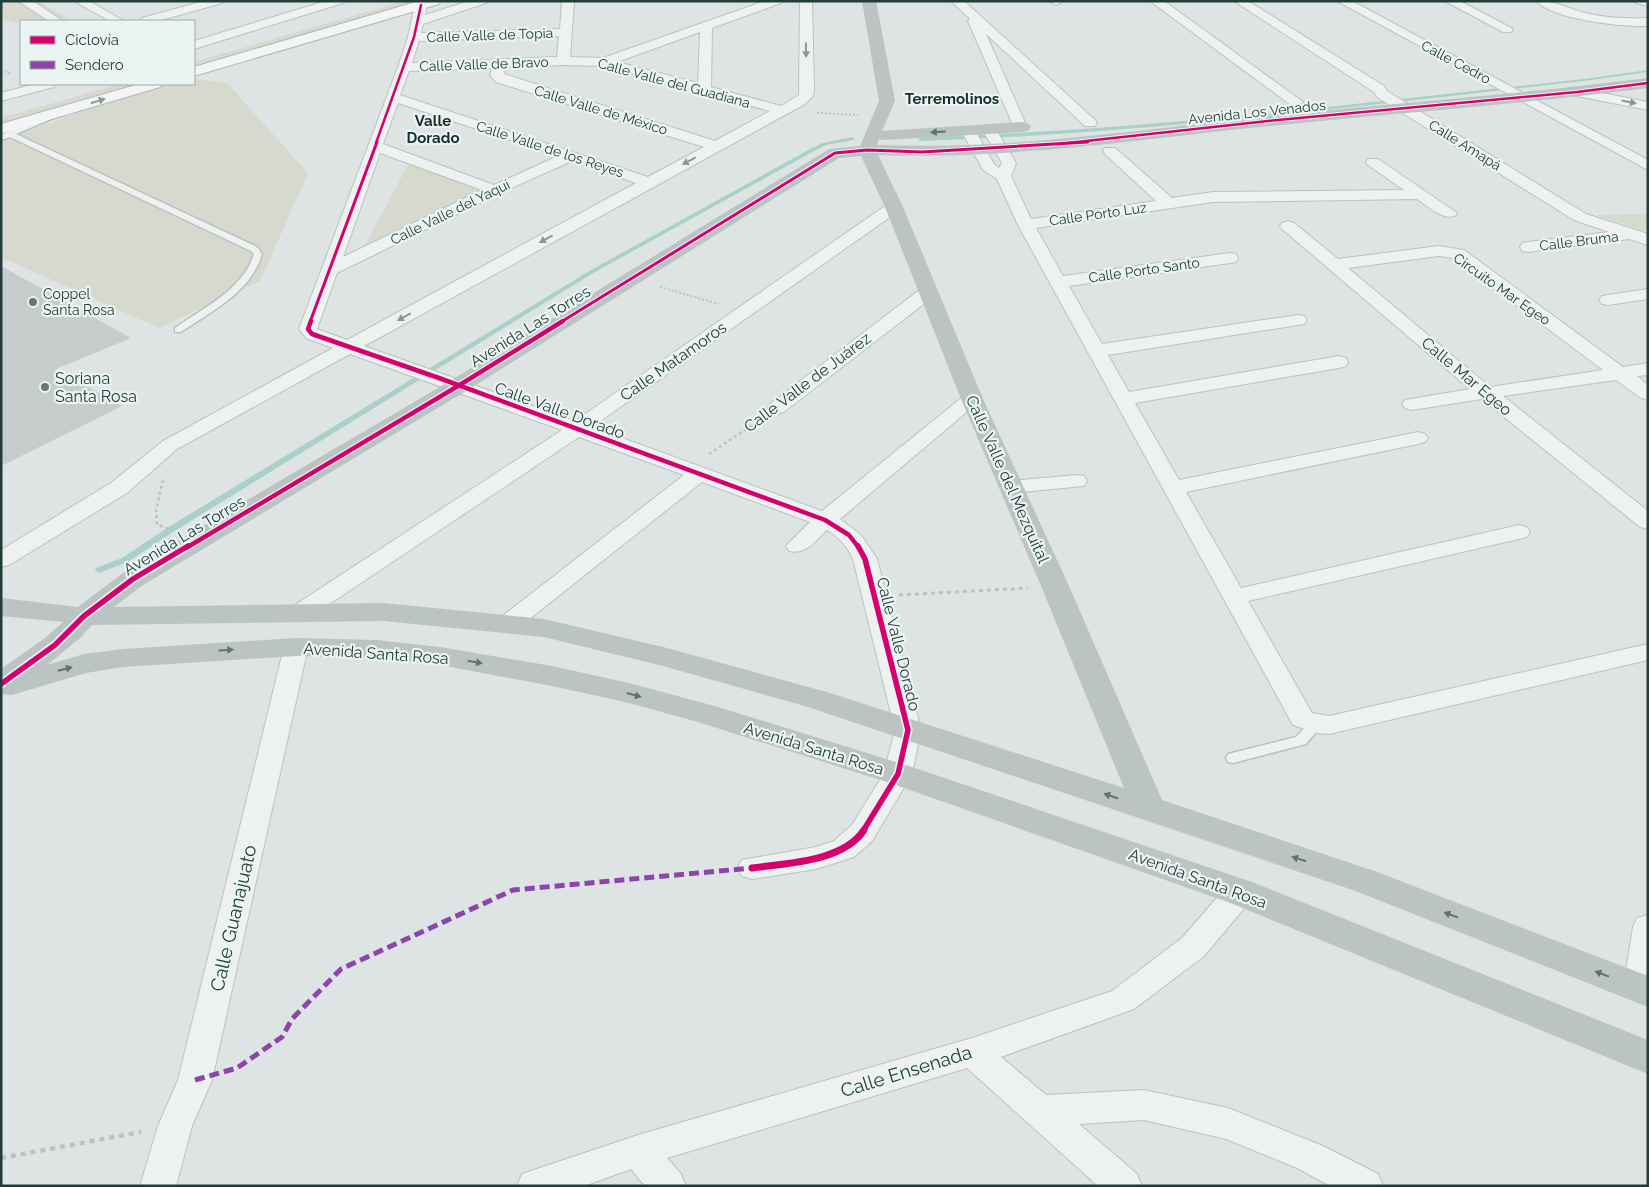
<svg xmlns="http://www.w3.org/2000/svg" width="1649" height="1187" font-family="Raleway,sans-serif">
	<rect width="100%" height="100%" fill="#dee3e3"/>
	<path fill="#d7d9ce" d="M1,1H37L71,21H21V24L1,18Z
		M404,1H419L194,68V62Z
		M194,79L227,83L308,173L260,281L159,328L1,257V140L159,84H194Z
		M120,84H140L1,125V118Z
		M409,163L488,186L361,253Z
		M1648,214V232L1596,215Z"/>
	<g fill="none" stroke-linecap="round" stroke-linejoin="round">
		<path fill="#aad1c8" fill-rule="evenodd" d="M1648,70V72L1584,81C1364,105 1143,134 921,141L918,139L921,137C1143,131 1364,102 1584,79Z
			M852,137L855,139L854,140L826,145L816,150L595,272L173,532L128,562L99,573L95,570L96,568L122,558L167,528L591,270L812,148L823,143Z"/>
	</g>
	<path fill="#c6cbcb" d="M1,266L131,338L56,369L122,406L1,466Z"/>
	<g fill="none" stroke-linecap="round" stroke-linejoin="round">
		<defs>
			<path id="lane" d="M51,114L58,116L16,134L257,247L262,254C251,292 212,311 181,332H175V328C203,308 243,290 254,254L251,251L10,137L1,140V135Z
				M1316,719L1321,721L1323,724L1306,744L1233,763L1228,762L1226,758L1228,754L1296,737L1311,721Z"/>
			<path id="street" d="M18,1H33L63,21H49Z
				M74,1H89L124,21H110Z
				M204,1H224L222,3L158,21H140L142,18Z
				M326,1H345L343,3L194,49V41Z
				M469,1H488L486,3L423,24L421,33L560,29L562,1H574L570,57L603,58L765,1H783L781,3L712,28L711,87L781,106L799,95L800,1H812L814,89L813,96L805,104L364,346L575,421L888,204H900L902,207L900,210L592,427L822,511L965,395L972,393L979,395L982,399L840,519L861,535L877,559L921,730L912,774L872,841L854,857L816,869L752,879L742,876L737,868L742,860L816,847L834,841L852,825L884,773L895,730L853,559C847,546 840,538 827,530C815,541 806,555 789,551L786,546L810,522L702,482L518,628L509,631L500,628L497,623L500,618L684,475L579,437L310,617L301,620L292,617L289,612L292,607L562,430L350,354L177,449L127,493L9,565L1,567V550L111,483L163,441L333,348L306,338L299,329L398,67L408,37L415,5L417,3H425L427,5L425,15ZM700,32L698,83L617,62ZM559,36L557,57L412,63L419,41ZM563,65L604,66L770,111L715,141L504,74L505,67ZM492,68L490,75L496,82L704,147L648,177L400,95L409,71ZM398,103L558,156L494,185L383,144ZM380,153L482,190L343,257ZM572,161L636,183L347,340L317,329L337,273L500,193Z
				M951,1H964L1095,120L1097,123L1095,126H1085L986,34L1027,127L1025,130H1015L968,21L970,19Z
				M1049,1H1061L1062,2L1056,5Z
				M1150,1H1164L1303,102L1296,106L1291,105Z
				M1234,1H1248L1384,86L1387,91L1586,214L1648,234V245L1629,239L1528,252L1522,251L1520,247L1522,243L1528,242L1609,232L1574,220L1377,97L1374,92Z
				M1337,1H1352L1648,160V170Z
				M1445,1H1460L1513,29L1511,32H1503Z
				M1536,1C1557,1 1566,8 1585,13C1606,18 1627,19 1648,18V26C1622,27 1555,20 1536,1Z
				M1634,1H1648V6L1636,3Z
				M35,84H56L54,87L1,101V93Z
				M1577,88L1648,102V110L1572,95L1570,92Z
				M989,125L994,126L1016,163L1011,176L1031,219L1156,201L1105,154L1103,151L1105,148H1115L1172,198L1213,192L1404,190L1368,165L1366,162L1368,159H1378L1457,213L1455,216C1441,220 1428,206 1417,199L1213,202L1036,228L1063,276L1230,253L1236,254L1238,258L1236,262L1230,263L1069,286L1102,344L1298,315L1304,316L1307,320L1304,324L1298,325L1108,355L1129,392L1339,356L1346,358L1348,362L1346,366L1339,368L1135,403L1179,480L1418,432L1425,434L1428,438L1425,442L1418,444L1186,492L1241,588L1519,525L1527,527L1530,532L1527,537L1519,539L1248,601L1312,713L1329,716L1648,644V660L1329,734L1316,733L1293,725L1018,225L997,179L983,170L961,130L963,127H973L994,164L999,168L1002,163L982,129L984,126Z
				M1288,221L1294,223L1338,259L1439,246L1464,250L1623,367L1648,363V375L1637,376L1648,385V400L1641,398L1616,380L1503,396L1648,511V529L1640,527L1482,399L1412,410L1405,408L1402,404L1405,400L1470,389L1282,229L1280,226L1282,223ZM1439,256L1453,258L1603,370L1490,387L1348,268Z
				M928,287L934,288L937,292L934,296L784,412L777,414L770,412L767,408L770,404L922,288Z
				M1648,289V299L1608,305L1602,304L1599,300L1602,296L1608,295Z
				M1076,475L1084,476L1087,481L1084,486L1011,493L1003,492L1000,487L1003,482L1011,481Z
				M296,639L305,641L308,647L212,1080L192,1126L176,1186H140L158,1126L178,1080L284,647L287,641Z
				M1240,880L1251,884L1255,892L1251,900L1204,956L1134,1009L1001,1057L1046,1095L1144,1090L1228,1108L1323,1146L1378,1174L1383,1186H1330L1297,1168L1226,1139L1144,1120L1079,1124L1137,1174L1142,1186H1098L967,1068L667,1158L681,1174L686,1186H645L631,1169L584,1186H517L522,1174L638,1135L972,1038L1112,991L1182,938L1229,884Z
				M1648,915V999L1639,1002L1628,998L1623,989L1633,927L1637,918Z"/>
			<path id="highway" d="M419,1H440L439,4L194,76V67Z
				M139,84H163L160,87L1,134V124Z"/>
		</defs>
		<use href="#lane" stroke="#bcc1c1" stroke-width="3"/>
		<use href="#street" stroke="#bcc1c1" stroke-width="2"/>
		<use href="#highway" stroke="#b0b8b7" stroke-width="2"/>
		<path stroke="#bcc2c2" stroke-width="2" stroke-dasharray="2 2" stroke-linecap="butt" d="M1,70L12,74
			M817,113L858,115
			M660,287L719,304"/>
		<path stroke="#bcc2c2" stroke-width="2.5" stroke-dasharray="3 3" stroke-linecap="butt" d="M709,454L760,420
			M163,480L156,511L157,524L170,530"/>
		<path stroke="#bcc2c2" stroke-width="3" stroke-dasharray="4 4" stroke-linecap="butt" d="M899,595L1028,588"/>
		<path stroke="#bcc2c2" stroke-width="4.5" stroke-dasharray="5 5" stroke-linecap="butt" d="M1,1158L141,1132"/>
		<use href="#lane" fill="#edf1f0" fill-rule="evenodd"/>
		<use href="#street" fill="#edf1f0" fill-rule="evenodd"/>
		<path fill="#bbc4c2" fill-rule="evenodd" d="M862,1H876L895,101L882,131L1023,122L1029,124L1031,127L1029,130L1023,132L884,140L879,139L877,145C1008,150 1138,130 1268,116C1395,103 1522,94 1648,78V88C1522,104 1395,113 1269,126C1139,139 1009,160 878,155L903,207L983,399L1069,586L1162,800L1377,872L1648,976V1007L1353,890L808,707L663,666L544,637L383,621L92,625L80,638L47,665L84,654L123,649L296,638L377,640L440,647L552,666L629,683L718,707L909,766L1252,882L1648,1040V1074L1228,902L887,782L698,722L629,703L552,686L440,665L377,658L296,656L123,667L86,673L12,695L1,694V669L45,638L63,622L1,616V598L78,607L123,573L450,381L829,149L860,146L879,101ZM861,156L885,207L961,399L1041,586L1124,788L830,693L667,648L544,619L383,603L114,607L143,585L466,391L839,158Z"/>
		<use href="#highway" fill="#f2f5f4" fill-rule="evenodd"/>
		<path stroke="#8e44ad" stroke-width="5" stroke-dasharray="10 5" stroke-linecap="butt" d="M195,1080L237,1068L282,1037L292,1019L341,969L513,890L752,868"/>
		<defs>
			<path id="cycleway-far4" d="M376,143L414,37L421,5
				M1068,143L1268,121L1577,92L1648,83"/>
			<path id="cycleway-far3" d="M310,322L377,142
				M561,322L835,153L867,150L922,152L1088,142"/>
			<path id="cycleway-far2" d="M311,321L308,329L312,334L439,378L825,520L849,535L859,548
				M186,548L458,386L563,321"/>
			<path id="cycleway-far1" d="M858,546L865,559L908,730L898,774L863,831
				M1,684L55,645L84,616L133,579L188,546"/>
			<path id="cycleway" d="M752,868C786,863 843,862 864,830"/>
		</defs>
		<use href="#cycleway-far4" stroke="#eaf4f2" stroke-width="4.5"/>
		<use href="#cycleway-far3" stroke="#eaf4f2" stroke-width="5"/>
		<use href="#cycleway-far2" stroke="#eaf4f2" stroke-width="7"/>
		<use href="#cycleway-far1" stroke="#eaf4f2" stroke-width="9"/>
		<use href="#cycleway" stroke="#eaf4f2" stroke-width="10"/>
		<use href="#cycleway-far4" stroke="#d6006c" stroke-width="2.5"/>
		<use href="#cycleway-far3" stroke="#d6006c" stroke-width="3"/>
		<use href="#cycleway-far2" stroke="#d6006c" stroke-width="4.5"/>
		<use href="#cycleway-far1" stroke="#d6006c" stroke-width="5.5"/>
		<use href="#cycleway" stroke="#d6006c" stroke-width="7"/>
	</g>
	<defs><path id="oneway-solid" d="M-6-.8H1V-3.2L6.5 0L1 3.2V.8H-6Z" transform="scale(1.25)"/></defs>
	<g fill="#899795">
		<use href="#oneway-solid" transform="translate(806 50) rotate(89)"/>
		<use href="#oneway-solid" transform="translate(1629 102) rotate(11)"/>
		<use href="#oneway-solid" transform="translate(689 161) rotate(152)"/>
		<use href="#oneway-solid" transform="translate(546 239) rotate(151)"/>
		<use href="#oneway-solid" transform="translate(404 317) rotate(151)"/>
	</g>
	<use fill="#8c9997" href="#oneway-solid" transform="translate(98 101) rotate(-17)"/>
	<g fill="#617370">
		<use href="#oneway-solid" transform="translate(938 132) rotate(177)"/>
		<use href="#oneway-solid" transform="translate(226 650) rotate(-3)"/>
		<use href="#oneway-solid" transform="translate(475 662) rotate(10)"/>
		<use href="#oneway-solid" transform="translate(65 669) rotate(-14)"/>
		<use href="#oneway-solid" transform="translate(634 695) rotate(15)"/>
		<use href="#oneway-solid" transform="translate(1111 796) rotate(-161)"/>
		<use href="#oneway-solid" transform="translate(1299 859) rotate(-162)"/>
		<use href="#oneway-solid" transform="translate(1451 915) rotate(-159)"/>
		<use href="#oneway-solid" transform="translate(1602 974) rotate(-159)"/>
	</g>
	<g fill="#667775" stroke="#eaf4f2" stroke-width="2">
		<circle cx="33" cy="302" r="5"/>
		<circle cx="45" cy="387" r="5"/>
	</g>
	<g text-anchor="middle" stroke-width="4.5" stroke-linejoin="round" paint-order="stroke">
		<g font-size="14" fill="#253d3a" stroke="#eaf4f2">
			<text transform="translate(490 35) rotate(-2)" y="5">Calle Valle de Topia</text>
			<text transform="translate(1456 62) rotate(28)" y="5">Calle Cedro</text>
			<text transform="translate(484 64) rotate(-2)" y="5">Calle Valle de Bravo</text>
			<text transform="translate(674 83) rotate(15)" y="5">Calle Valle del Guadiana</text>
			<text transform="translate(601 110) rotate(17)" y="5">Calle Valle de México</text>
			<text transform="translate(1257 112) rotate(-6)" y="5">Avenida Los Venados</text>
			<text transform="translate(1465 145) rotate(32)" y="5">Calle Amapá</text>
			<text transform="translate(550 149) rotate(18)" y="5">Calle Valle de los Reyes</text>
			<text transform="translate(450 212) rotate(-26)" y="5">Calle Valle del Yaqui</text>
			<text transform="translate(1098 214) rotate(-8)" y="5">Calle Porto Luz</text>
			<text transform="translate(1579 241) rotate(-7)" y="5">Calle Bruma</text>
			<text transform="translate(1144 270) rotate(-8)" y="5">Calle Porto Santo</text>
			<text transform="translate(1502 289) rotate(35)" y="5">Circuito Mar Egeo</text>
		</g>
		<g font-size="14" fill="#253d3a" stroke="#eaf4f2" text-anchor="start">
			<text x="43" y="299">Coppel<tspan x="43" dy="16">Santa Rosa</tspan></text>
		</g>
		<g font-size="15" font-weight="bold" fill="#172d2b" stroke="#eaf4f2">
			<text x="952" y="104">Terremolinos</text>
			<text x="433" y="126">Valle<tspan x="433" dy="17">Dorado</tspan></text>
		</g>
		<g font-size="16" fill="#253d3a" stroke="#eaf4f2">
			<text transform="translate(530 326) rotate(-32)" y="6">Avenida Las Torres</text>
			<text transform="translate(673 361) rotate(-35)" y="6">Calle Matamoros</text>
			<text transform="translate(1467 376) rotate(40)" y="6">Calle Mar Egeo</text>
			<text transform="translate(807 382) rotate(-37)" y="6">Calle Valle de Juárez</text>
			<text transform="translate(560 410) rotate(20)" y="6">Calle Valle Dorado</text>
			<text transform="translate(1008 479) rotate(66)" y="6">Calle Valle del Mezquital</text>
			<text transform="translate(184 535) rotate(-31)" y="6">Avenida Las Torres</text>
			<text transform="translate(899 644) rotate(76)" y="6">Calle Valle Dorado</text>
			<text transform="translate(376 653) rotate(4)" y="6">Avenida Santa Rosa</text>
			<text transform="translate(814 748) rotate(17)" y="6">Avenida Santa Rosa</text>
			<text transform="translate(1198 878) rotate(20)" y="6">Avenida Santa Rosa</text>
		</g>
		<g font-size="16" fill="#253d3a" stroke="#eaf4f2" text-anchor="start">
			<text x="55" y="384">Soriana<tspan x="55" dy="18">Santa Rosa</tspan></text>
		</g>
		<g font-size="19" fill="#253d3a" stroke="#eaf4f2">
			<text transform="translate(233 918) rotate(-77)" y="7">Calle Guanajuato</text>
			<text transform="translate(906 1071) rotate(-17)" y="7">Calle Ensenada</text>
		</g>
	</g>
	<rect width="1649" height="1187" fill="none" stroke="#253d3a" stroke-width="5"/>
	<rect x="20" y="20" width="175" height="65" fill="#eaf4f2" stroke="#9baba8"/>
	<rect x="30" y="36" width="25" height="8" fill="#d6006c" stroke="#9baba8"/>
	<text x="65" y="45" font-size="15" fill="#253d3a">Ciclovía</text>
	<rect x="30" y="61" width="25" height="8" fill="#8e44ad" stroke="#9baba8"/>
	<text x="65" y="70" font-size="15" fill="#253d3a">Sendero</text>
</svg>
